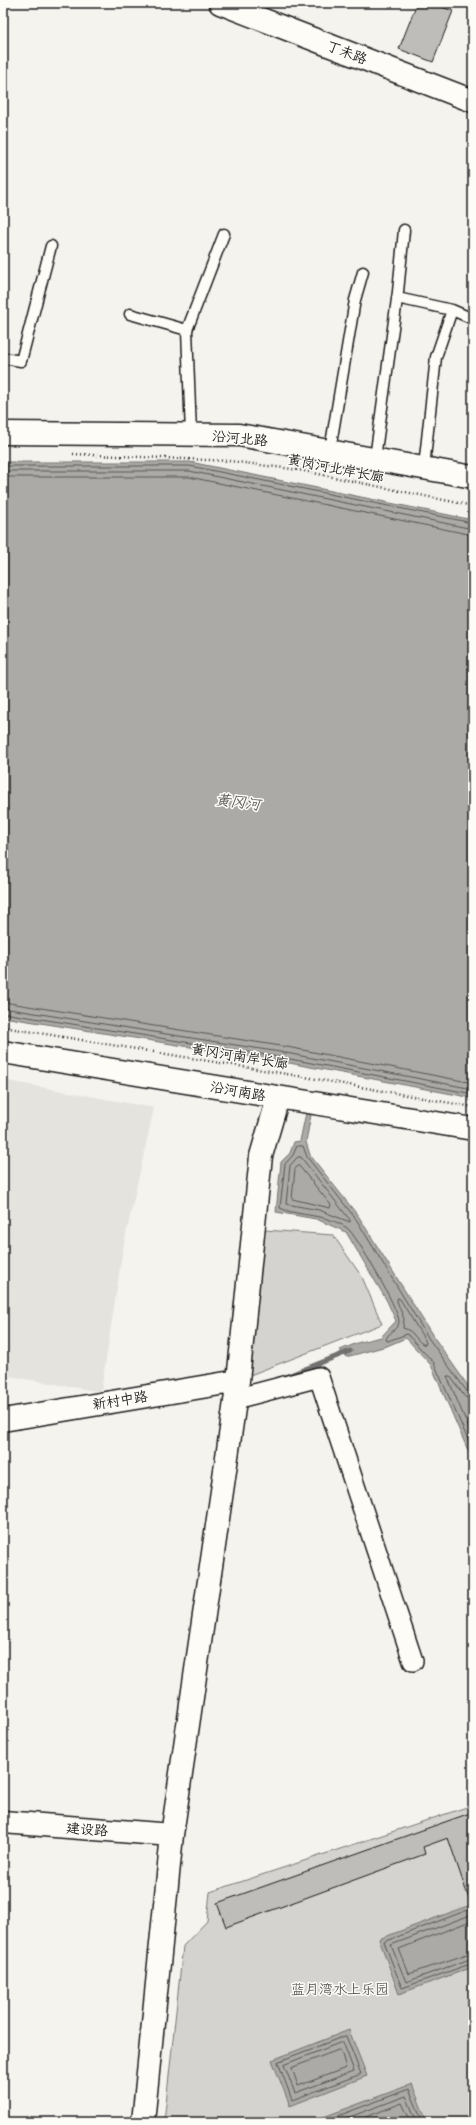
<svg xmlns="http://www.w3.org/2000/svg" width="476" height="2125" font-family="Sriracha,'LXGW WenKai TC',sans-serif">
	<rect width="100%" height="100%" fill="#f4f3ee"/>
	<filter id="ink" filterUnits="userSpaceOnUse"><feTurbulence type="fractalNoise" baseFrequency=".025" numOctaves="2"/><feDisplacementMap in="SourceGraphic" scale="8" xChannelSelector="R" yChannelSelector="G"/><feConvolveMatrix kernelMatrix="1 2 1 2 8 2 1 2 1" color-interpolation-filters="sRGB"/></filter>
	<g filter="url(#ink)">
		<path fill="#e4e3de" d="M3,1080L154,1108L123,1248L101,1392L3,1375Z"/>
		<path fill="#d4d3cf" stroke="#787876" d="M265,1230L333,1235L362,1277L382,1324L250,1375Z
			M473,1805V2122H164L183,1946L207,1921L210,1892Z"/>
		<path fill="#abaaa6" stroke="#72716f" d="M3,462H190L473,520V1098L284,1062L3,1017Z
			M307,1108L312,1109L306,1142L310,1155L359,1217L433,1336L473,1393V1462L431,1365L406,1338L387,1346L346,1357L340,1350L360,1342L381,1337L396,1321L387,1301L346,1232L316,1219L276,1212L281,1162L290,1153L294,1142L300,1141Z
			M473,1904V1967L399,1994L379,1939Z
			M349,2030L367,2076L290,2106L272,2060Z
			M412,2084L427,2122H310Z"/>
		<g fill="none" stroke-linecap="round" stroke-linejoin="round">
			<path stroke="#555553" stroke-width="1" d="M3,466H190L473,523
				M3,471H189L473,529
				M3,477H189L473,535
				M3,1002L287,1047L473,1083
				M3,1008L286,1053L473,1089
				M3,1013L285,1058L473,1094
				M298,1157H301L350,1220V1222L319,1210L286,1204L290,1166Z
				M299,1166L331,1205L330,1208L292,1199L295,1169Z
				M398,1298L400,1299L426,1342L425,1345C416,1342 415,1331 403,1328L404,1319L397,1301Z
				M473,1395L468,1393L429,1339L356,1219L307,1157L303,1146H297L293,1155L285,1164L280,1208C300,1217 325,1213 347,1228C356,1234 399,1310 399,1321C400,1328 387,1333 386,1340L388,1341L407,1334L434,1363L473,1451
				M473,1400L465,1397L450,1376H447L473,1438
				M473,1908L384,1942L402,1988L473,1963
				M473,1914L391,1945L406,1982L473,1958
				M473,1920L399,1949L409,1974L473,1952
				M346,2036L361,2074L292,2100L278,2062Z
				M343,2042L354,2071L295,2093L284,2065Z
				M339,2050L341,2051L346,2068L298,2086L292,2068Z
				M322,2122L409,2089L423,2122
				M336,2122L406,2096L417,2122
				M353,2122L402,2103L411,2122"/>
			<path stroke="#72716f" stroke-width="5" d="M285,1377L350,1351"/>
		</g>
		<path fill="#bebdba" stroke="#1c1c1c" d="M417,3H431L453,11L433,62L399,49Z
			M473,1812V1905H471L448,1838L423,1847L425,1854L226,1927L217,1903Z"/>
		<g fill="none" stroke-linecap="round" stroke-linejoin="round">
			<defs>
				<path id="lane" d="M397,298L452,310L473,319
					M130,314L187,330L191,434
					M187,330L224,234
					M3,358L21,361L51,246
					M330,450L355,300L363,272
					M375,458L398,292L404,230
					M424,467L436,357L452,310"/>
				<path id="street" d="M235,1399L319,1377L413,1661"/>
				<path id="secondary" d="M220,3L473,101
					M3,433L239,435L473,477
					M3,1052L473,1129
					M3,1420L238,1381
					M3,1822L172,1835
					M143,2122L172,1835L238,1381L261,1156L278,1098"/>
			</defs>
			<use href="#lane" stroke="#1c1c1c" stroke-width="13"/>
			<use href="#street" stroke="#1c1c1c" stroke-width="22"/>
			<use href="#secondary" stroke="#1c1c1c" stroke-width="25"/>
			<path stroke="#1c1c1c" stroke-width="2.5" stroke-dasharray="1 3" stroke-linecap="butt" d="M73,454L230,461L299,470L473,506
				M3,1027L299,1076L473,1107"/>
			<use href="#lane" stroke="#fdfcf7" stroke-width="10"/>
			<use href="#street" stroke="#fdfcf7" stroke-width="19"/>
			<use href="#secondary" stroke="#fdfcf7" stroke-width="22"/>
		</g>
	</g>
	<g text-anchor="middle" stroke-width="3" stroke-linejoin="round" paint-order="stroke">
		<g font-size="14" fill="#1c1c1c" stroke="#fdfcf7">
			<text transform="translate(347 52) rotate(21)" y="5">丁未路</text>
			<text transform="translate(240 438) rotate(5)" y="5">沿河北路</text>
			<text transform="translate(336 468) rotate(11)" y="5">黄岗河北岸长廊</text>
			<text transform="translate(240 1056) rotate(9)" y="5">黄冈河南岸长廊</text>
			<text transform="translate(238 1091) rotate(10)" y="5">沿河南路</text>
			<text transform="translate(120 1400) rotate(-9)" y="5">新村中路</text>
			<text transform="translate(87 1829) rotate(4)" y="5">建设路</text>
		</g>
		<g font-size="14" fill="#5c5c5b" stroke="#fdfcf7">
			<text x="340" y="1994">蓝月湾水上乐园</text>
		</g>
		<g font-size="15" font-style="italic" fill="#5c5c5a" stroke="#fdfcf7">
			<text transform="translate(238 802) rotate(7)" y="5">黄冈河</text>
		</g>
	</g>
	<rect width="476" height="2125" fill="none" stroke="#fdfcf7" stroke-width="16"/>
	<rect x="8" y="8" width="460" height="2109" fill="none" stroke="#1c1c1c" stroke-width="1.5" filter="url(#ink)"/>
</svg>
